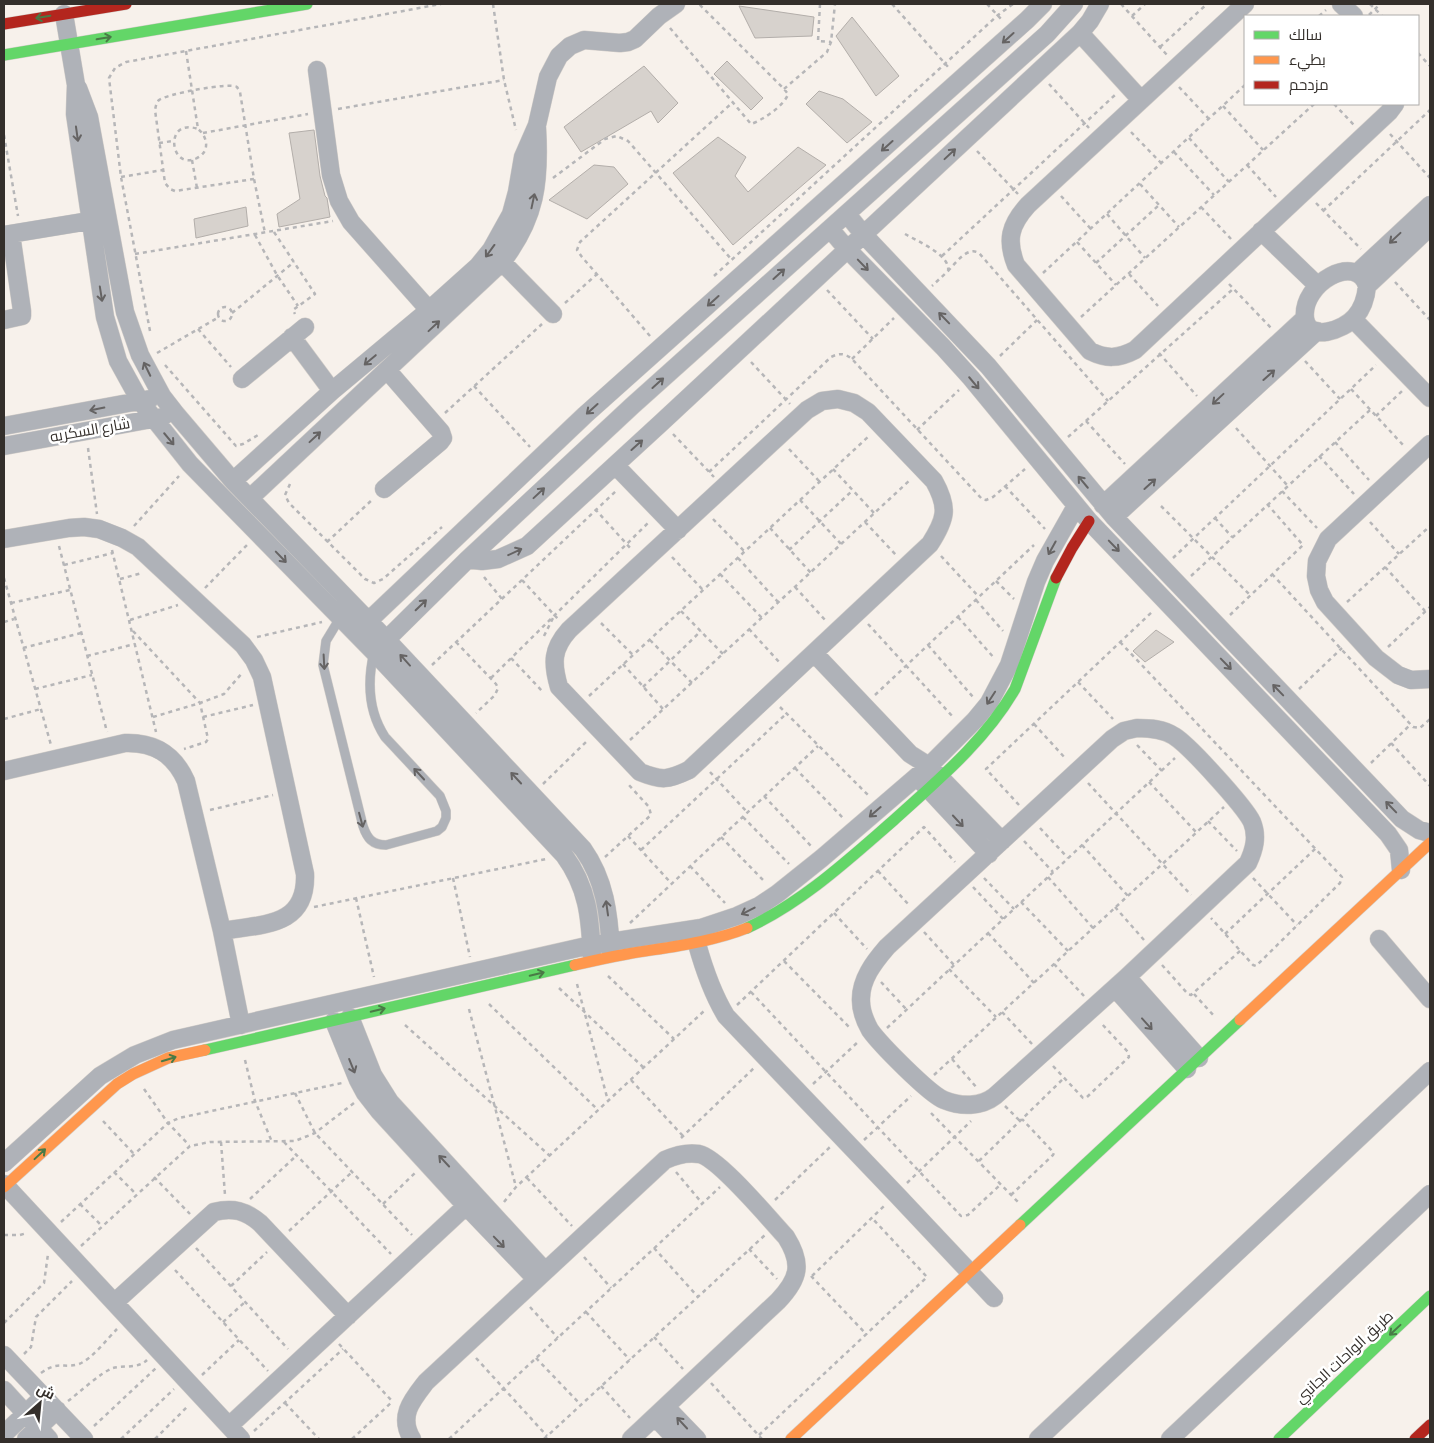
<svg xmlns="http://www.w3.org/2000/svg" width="1434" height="1443" font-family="'Crimson Pro',Cairo,serif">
	<rect width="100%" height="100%" fill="#f7f1eb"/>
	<path fill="#d7d2cd" stroke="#b3aeaa" d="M739,6L814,17L812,36L755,38Z
		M852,17L899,76L876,96L836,36Z
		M727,61L763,98L751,110L714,74Z
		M644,66L678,103L658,123L651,111L581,152L564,127Z
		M819,91L843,99L872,122L847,143L806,104Z
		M314,130L320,176L325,196L327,198L330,217L279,227L277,214L300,199L289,133Z
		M718,137L746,157L735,176L748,192L798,147L826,165L733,245L673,173Z
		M594,165L614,167L628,184L587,219L549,200Z
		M246,207L248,226L196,238L194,219Z
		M1156,630L1174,642L1145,662L1133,651Z"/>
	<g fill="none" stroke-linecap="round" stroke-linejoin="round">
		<defs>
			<path id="lane" d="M340,618L326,641L323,665L363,826C367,838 372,845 386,845L437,831L442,827L446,818V811L440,796L385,737C368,711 367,682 374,652"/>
			<path id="street" d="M1245,4L1028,205C1010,225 1006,240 1016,265L1090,351C1106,359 1118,359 1135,350L1389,112L1395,104
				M1341,4L1354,16
				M64,14L76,85L75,114L105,317L118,361L140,401L190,464L374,652L564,855C588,888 590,917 592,956
				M1080,33L1141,100
				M317,70L331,175L339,201L351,222L429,310
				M78,88L89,117L125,312L140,355L162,396L176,414L233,481L386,639L583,849C605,880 609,914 611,952
				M847,214L863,234L988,366L1114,517L1402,819L1419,830L1430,833
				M830,229L847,249L943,347L971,378L1089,521L1388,834L1399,850L1401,870
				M1261,231L1317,285
				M4,235L89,221
				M502,262L553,314
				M1357,273L1430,205
				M1367,286C1357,252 1301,283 1305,318C1308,343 1344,330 1355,317C1363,308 1366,298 1367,286L1430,227
				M1353,319L1430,398
				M4,320L22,316V311L11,234
				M292,337L332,391
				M242,379L305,327
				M838,399L854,403L868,412L934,481C949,508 946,519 930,544L689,770C668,780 662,781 640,772L559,687C552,663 552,649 569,630L807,410L822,401Z
				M4,426L150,399
				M1430,444L1328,539L1317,561L1316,576L1319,590L1325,602L1376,658L1398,675L1411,680L1430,679
				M4,446L163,417
				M615,465L678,530
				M233,481L332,391L429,310L478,266L491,250L511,214L517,192L523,157L537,125L548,77L559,56L570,46L584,40L620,43L628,42L635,39L659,16L676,4
				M384,489L440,442L443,438L441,432L387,370
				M250,498L502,262C536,218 540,182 537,128
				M1103,505L1305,318
				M1114,517L1317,331
				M4,539L69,528L84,527L99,529L122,538L138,547L243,645L254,660L262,677L305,874C307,927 263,924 222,931
				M468,559L482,561L498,559L527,546L662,422L1080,33L1090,21L1100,4
				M361,628L585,415L1027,20L1043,4
				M378,648L468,559L632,406L1047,34L1074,4
				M814,653L910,754L929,766L1002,841
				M1137,728C1151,728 1163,729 1174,736C1189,745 1245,807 1252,822C1258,837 1254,850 1248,863L1127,977L995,1096C981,1107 961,1107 944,1100C929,1094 880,1044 870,1030C865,1021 861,1011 861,1001C860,980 874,962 887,947L1112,739L1124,731Z
				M4,771L125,743C154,742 174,754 186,781L222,931L241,1025
				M921,781L989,854
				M1379,939L1430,999
				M697,944C704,969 712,993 726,1016L896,1194L994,1298
				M1127,977L1199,1058
				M1115,988L1187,1069
				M350,1017L373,1075L390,1102L545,1271
				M334,1021L358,1080L365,1093L379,1111L466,1206L536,1279
				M4,1163L100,1076L135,1055L173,1040L591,945L701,928L737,916L759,906L777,894L822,858L929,766L975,720L989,703L1009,665L1036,582L1045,561L1076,506
				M4,1184L241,1439
				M115,1302L214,1212C233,1207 246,1211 260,1223L348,1316
				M4,1355L84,1439
				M4,1390L49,1439
				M666,1407L697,1439
				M655,1417L676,1439
				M229,1426L466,1206
				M4,1434L44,1396
				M26,1439L57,1410
				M412,1439C398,1416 412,1400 426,1382L665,1160C676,1155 686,1152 699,1154C719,1158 770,1220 786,1237C803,1264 799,1279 778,1301L631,1439
				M1038,1439L1430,1071
				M1170,1439L1430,1194"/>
			<path id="fast" d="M4,55L307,4
				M747,928C803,902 848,860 894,820C938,780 985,741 1015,689L1056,578
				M205,1050L575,965
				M1020,1225L1240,1020
				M1279,1439L1430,1296"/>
			<path id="slow" d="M575,965C592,961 610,957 627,954C668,947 709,943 747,928
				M1240,1020L1430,843
				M4,1187L117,1084L133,1074L168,1058L205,1050
				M791,1439L1020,1225"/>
			<path id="jam" d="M4,24L126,4
				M1056,578L1072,548L1089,521
				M1415,1439L1430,1425"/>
		</defs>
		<use href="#lane" stroke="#d3cec9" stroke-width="10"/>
		<use href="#street" stroke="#d3cec9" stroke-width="19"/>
		<use href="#fast" stroke="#d3cec9" stroke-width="12"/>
		<use href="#slow" stroke="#d3cec9" stroke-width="12"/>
		<use href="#jam" stroke="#d3cec9" stroke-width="12"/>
		<path stroke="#b6b6b8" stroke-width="2.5" stroke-dasharray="4 4" stroke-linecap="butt" d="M493,4L504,80L516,130
			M820,4L818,41L831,42
			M892,4L949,68
			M987,4L1002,20
			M1121,4L1167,55
			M1370,4L1382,16
			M1369,15L1380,4
			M1132,16L1145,4
			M1319,16L1326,10
			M670,28L751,124C763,120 785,105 788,94L784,89L699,4
			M1160,47L1207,4
			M186,51L198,129C208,137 210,152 197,158C170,172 163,117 198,129
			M1418,53L1430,66
			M1049,84L1089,128
			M1179,87L1209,119
			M784,89L827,52L831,42L835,4
			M1334,104L1354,125
			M1223,106L1263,150
			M338,109L504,80
			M1131,132L1161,163
			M203,133L308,114
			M1390,134L1430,178
			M4,135L18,216
			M1189,138L1229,182
			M159,143L173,141
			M977,151L1018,194
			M1174,152L1214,195
			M192,160L197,188
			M1247,165L1276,197
			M121,177L163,170
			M553,178L605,139L617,136L628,141L732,260
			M254,179L175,191L170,189L165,183L155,110C156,106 156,103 159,100C167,94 229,82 237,87L240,92L254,179L265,233
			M1140,184L1179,227
			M1061,196L1091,229
			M1316,203L1361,249
			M1201,207L1231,239
			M1323,211L1430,110
			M1107,214L1145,258
			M274,232L315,294L293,310L295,314
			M905,234C917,241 951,255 948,271L932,286
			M255,235L277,275L298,306
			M1077,242L1116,285
			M135,254L333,221
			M942,256L1115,95
			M1096,263L1159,205
			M948,271C956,263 967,246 979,253L1108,401
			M1043,273L1245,85
			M1129,274L1158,306
			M714,276L998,15L1013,4
			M1395,282L1430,320
			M1229,284L1272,329
			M827,290L873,339
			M565,303L597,274
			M218 314a7 7 0 1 1 14 0a7 7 0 1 1-14 0Z
			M232,313L294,262
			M1081,317L1314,104
			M198,329L231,367
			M150,331L121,177L109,78L115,68L126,62L441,4
			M650,336L582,257L577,250L580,242L733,102
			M157,353L219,317
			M1159,353L1197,396
			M1000,356L1037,320
			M852,359L894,318
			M1305,361L1340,399
			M751,362L790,404
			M165,365L236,446L243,444L258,435
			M474,386L530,447
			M1351,389L1404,446
			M445,413L542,324
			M1376,416L1402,391
			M1086,421L1125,464
			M1236,428L1287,485
			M917,430L959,390
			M673,434L714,477
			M1068,437L1233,289
			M1335,442L1369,480
			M88,448L97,514
			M789,449L819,481
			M1319,456L1354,494
			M833,469L874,513
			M709,472L831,357C839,353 845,353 852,359L982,499L986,500L993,497L1025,469
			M290,484L285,495L289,503L365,579L374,583L383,579L442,527
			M1005,486L1045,529
			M1282,491L1317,528
			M800,500L841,544
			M1267,504L1303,545
			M1161,506L1250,595
			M595,509L632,550
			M1215,518L1232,537
			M713,519L744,551
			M865,522L896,555
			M1370,522L1399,554
			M134,526L179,476
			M770,528L811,573
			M327,542L373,499
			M59,546L107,732
			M112,550L156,732
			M789,550L853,490
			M941,556L979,597
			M672,557L703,590
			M738,558L778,602
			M1173,558L1376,365
			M64,565L113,553
			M1385,567L1425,611
			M720,574L762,618
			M1272,574L1413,727L1420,728L1430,719
			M1191,576L1370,410
			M484,577L502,599
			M4,578L51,745
			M120,579L142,573
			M522,580L558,619
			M996,581L1014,599
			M795,587L826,621
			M205,588L247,545
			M976,600L1003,631
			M1347,602L1430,526
			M11,603L70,590
			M681,611L723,654
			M1230,615L1303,545
			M958,617L995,659
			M130,620L178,605
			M4,622L14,619
			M601,623L633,655
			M868,624L954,718
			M749,629L780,663
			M133,631L200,703L208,739L206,742L184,749
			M544,636L553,618
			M257,637L322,622
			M650,640L692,683
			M456,642L496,684L498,688L495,695L476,713
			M1120,642L1342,877L1340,883L1256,966L1253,965L1211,918
			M928,645L973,697
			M1388,647L1430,607
			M23,648L81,633
			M87,656L135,644
			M511,658L543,692
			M623,664L663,709
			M432,665L617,490
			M491,678L648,523
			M1078,682L1113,719
			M643,687L701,631
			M35,689L92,675
			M1299,689L1342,648
			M875,695L1034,545
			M589,696L869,436
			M780,707L870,797
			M153,717L200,703L224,694L243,672
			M203,717L253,705
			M4,719L41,709
			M1034,724L1066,759
			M630,740L910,480
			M1391,743L1430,786
			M1137,745L1162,771
			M1371,763L1411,724
			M795,768L844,819
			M710,772L747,812
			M1149,782L1196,832
			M1088,783L1191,895
			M543,784L587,741
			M764,796L811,846
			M1019,805L986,769L1153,611
			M210,810L273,795
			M743,817L789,864
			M1208,821L1237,851
			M1040,828L1068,858
			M628,836L671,883
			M721,837L765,882
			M1024,841L1053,872
			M1082,845L1128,896
			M641,850L786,714
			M605,857L651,815L649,807L628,784
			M690,866L725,903
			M878,871L909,905
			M1048,877L1093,928
			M453,878L470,957
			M984,878L1014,909
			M1253,878L1297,925
			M973,887L1003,919
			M356,898L374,977
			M1021,902L1068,951
			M314,907L546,859
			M1115,907L1144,940
			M834,913L867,949
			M630,923L818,746
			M924,932L954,965
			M988,933L1034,983
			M1225,934L1316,848
			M784,961L851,1029
			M1054,964L1084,996
			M1162,965L1188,994L1191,995L1240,951
			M949,969L996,1017
			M608,976L674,1039
			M881,982L906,1009
			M577,984L608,1101
			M559,988L644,1068
			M751,992L961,1216L968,1215L1001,1184
			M1194,994L1215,1017
			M489,1004L598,1110
			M737,1005L924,827L955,862
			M469,1009L516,1187
			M1002,1012L1032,1044
			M405,1025L550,1156
			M887,1028L1175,758
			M952,1059L977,1088
			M245,1060L255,1101L272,1142
			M1053,1066L1083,1098L1087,1097L1129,1057L1128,1052L1101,1023
			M934,1075L1224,807
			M631,1080L683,1136
			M813,1084L859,1041
			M144,1089L168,1123L189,1145
			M295,1093L315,1133L412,1235
			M1005,1106L1020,1121
			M931,1113L1018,1202
			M103,1121L134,1154
			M681,1138L755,1067
			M864,1140L911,1096
			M221,1142L225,1195
			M284,1142L391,1254
			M979,1161L1064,1078
			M114,1172L136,1194
			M676,1172L702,1203
			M154,1177L190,1214
			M527,1178L572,1226
			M907,1183L971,1121
			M1011,1195L1053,1155L1054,1153L1022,1119
			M250,1199L296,1156
			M775,1200L830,1147
			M504,1202L516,1187L704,1011
			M80,1204L102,1226
			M383,1204L416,1172
			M61,1222L168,1123L179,1118L342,1083
			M289,1231L352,1172
			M4,1235H20L27,1233
			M81,1246L190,1146L210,1142L295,1141L315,1133L354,1103
			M196,1248L288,1349
			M654,1248L698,1297
			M749,1249L777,1279
			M584,1257L611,1288
			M175,1270L268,1371
			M811,1276L867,1335
			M812,1276L885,1205
			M231,1286L267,1252
			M530,1307L558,1338
			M586,1312L630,1360
			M223,1322L245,1302
			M4,1323L44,1283L48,1254
			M654,1337L683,1369
			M339,1344L392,1401
			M24,1354L31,1347L36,1317L72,1281
			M476,1358L547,1436
			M536,1358L581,1405
			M41,1373C59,1360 63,1369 79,1364C92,1359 107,1339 117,1329
			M202,1375L239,1340
			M711,1383L762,1439
			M601,1386L630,1418
			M68,1401C79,1393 101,1372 113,1368C124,1365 138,1369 147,1360
			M285,1403L319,1439
			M94,1426L156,1368
			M254,1431L343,1349
			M759,1435L927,1277L872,1218
			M121,1439L174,1389
			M155,1439L188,1406
			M352,1439L393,1401
			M449,1439L720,1187
			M544,1439L765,1235"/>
		<use href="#lane" stroke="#afb2b8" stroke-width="9"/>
		<use href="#street" stroke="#afb2b8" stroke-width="18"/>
		<use href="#fast" stroke="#63d668" stroke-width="11"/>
		<use href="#slow" stroke="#ff974d" stroke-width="11"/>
		<use href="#jam" stroke="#b3261e" stroke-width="11"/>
	</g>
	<defs><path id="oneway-shaft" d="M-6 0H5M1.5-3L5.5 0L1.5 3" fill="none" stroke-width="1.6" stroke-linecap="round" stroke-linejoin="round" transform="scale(1.25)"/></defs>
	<g stroke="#497a46">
		<use href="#oneway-shaft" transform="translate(43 17) rotate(170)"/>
		<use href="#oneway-shaft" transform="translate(104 38) rotate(-10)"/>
		<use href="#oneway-shaft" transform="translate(537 974) rotate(-13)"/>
		<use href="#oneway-shaft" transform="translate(378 1010) rotate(-13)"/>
		<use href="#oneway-shaft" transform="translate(169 1059) rotate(-17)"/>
		<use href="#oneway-shaft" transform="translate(40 1154) rotate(-43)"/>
		<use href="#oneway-shaft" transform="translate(1395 1330) rotate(137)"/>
	</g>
	<g stroke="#656363">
		<use href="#oneway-shaft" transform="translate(1008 38) rotate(138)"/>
		<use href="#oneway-shaft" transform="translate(77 134) rotate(82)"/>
		<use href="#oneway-shaft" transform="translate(887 146) rotate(138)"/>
		<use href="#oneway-shaft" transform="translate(950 154) rotate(-43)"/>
		<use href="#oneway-shaft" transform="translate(533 201) rotate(-78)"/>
		<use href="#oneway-shaft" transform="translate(1395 238) rotate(137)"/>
		<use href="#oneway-shaft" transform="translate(490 251) rotate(126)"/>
		<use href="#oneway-shaft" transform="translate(863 265) rotate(46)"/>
		<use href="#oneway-shaft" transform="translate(779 274) rotate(-42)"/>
		<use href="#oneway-shaft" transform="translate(101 294) rotate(81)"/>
		<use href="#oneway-shaft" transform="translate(713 301) rotate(138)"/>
		<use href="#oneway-shaft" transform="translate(944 318) rotate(-134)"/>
		<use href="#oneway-shaft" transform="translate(434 326) rotate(-43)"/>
		<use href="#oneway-shaft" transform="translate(370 360) rotate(140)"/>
		<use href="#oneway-shaft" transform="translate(147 369) rotate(-116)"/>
		<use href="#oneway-shaft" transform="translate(1269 375) rotate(-42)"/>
		<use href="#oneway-shaft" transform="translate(658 383) rotate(-42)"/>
		<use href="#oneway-shaft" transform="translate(974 383) rotate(50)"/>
		<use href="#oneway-shaft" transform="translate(1218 399) rotate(137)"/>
		<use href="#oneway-shaft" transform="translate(97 409) rotate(169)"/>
		<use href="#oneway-shaft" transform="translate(592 409) rotate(138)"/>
		<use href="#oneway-shaft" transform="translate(315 437) rotate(-43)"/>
		<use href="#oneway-shaft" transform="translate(169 439) rotate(50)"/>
		<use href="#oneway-shaft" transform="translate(637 445) rotate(-42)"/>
		<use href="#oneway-shaft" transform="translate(1083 482) rotate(-130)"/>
		<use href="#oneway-shaft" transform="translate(1150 484) rotate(-42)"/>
		<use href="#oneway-shaft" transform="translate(539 493) rotate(-43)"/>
		<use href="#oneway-shaft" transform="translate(1114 546) rotate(46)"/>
		<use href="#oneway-shaft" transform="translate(1052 548) rotate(119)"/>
		<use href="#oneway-shaft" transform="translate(515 552) rotate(-25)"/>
		<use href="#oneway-shaft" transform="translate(281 557) rotate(46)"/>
		<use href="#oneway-shaft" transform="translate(421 605) rotate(-44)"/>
		<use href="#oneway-shaft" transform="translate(405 660) rotate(-132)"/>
		<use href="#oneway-shaft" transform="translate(324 662) rotate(87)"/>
		<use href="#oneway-shaft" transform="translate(1226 664) rotate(46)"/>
		<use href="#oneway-shaft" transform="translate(1278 690) rotate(-134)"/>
		<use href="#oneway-shaft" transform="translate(991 698) rotate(123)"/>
		<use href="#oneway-shaft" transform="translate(419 774) rotate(-133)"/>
		<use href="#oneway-shaft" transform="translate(516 778) rotate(-133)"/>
		<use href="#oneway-shaft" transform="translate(1391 807) rotate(-134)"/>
		<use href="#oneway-shaft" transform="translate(875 812) rotate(139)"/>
		<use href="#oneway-shaft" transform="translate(361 820) rotate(75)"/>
		<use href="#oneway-shaft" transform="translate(958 821) rotate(47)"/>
		<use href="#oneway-shaft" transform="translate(607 908) rotate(-98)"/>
		<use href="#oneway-shaft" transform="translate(748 911) rotate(153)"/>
		<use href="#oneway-shaft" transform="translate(1147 1024) rotate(48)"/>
		<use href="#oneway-shaft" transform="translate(352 1066) rotate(68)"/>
		<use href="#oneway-shaft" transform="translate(444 1161) rotate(-133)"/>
		<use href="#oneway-shaft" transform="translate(499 1242) rotate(46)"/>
		<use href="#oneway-shaft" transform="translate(682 1423) rotate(-133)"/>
	</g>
	<g text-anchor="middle" stroke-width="5" stroke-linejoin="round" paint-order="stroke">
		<g font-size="15" fill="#342f2b" stroke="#fff">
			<text transform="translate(90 430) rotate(-10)" y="5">شارع السكريه</text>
			<text transform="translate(1344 1357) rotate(-43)" y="5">طريق الواحات الجانبي</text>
		</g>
	</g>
	<rect width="1434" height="1443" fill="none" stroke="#342f2b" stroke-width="10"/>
	<rect x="1244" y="15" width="175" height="90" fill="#ffffff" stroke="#aeacaa"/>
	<rect x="1254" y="31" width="25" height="8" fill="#63d668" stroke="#aeacaa"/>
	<text x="1289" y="40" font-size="15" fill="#342f2b">سالك</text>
	<rect x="1254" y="56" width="25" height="8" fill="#ff974d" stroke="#aeacaa"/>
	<text x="1289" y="65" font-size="15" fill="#342f2b">بطيء</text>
	<rect x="1254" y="81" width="25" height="8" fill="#b3261e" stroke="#aeacaa"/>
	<text x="1289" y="90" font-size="15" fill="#342f2b">مزدحم</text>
	<g transform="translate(40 1403) rotate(27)" stroke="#ffffff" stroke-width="4" paint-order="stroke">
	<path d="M0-4L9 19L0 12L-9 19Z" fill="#342f2b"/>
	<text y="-8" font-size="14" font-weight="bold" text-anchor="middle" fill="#342f2b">ش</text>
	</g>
</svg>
